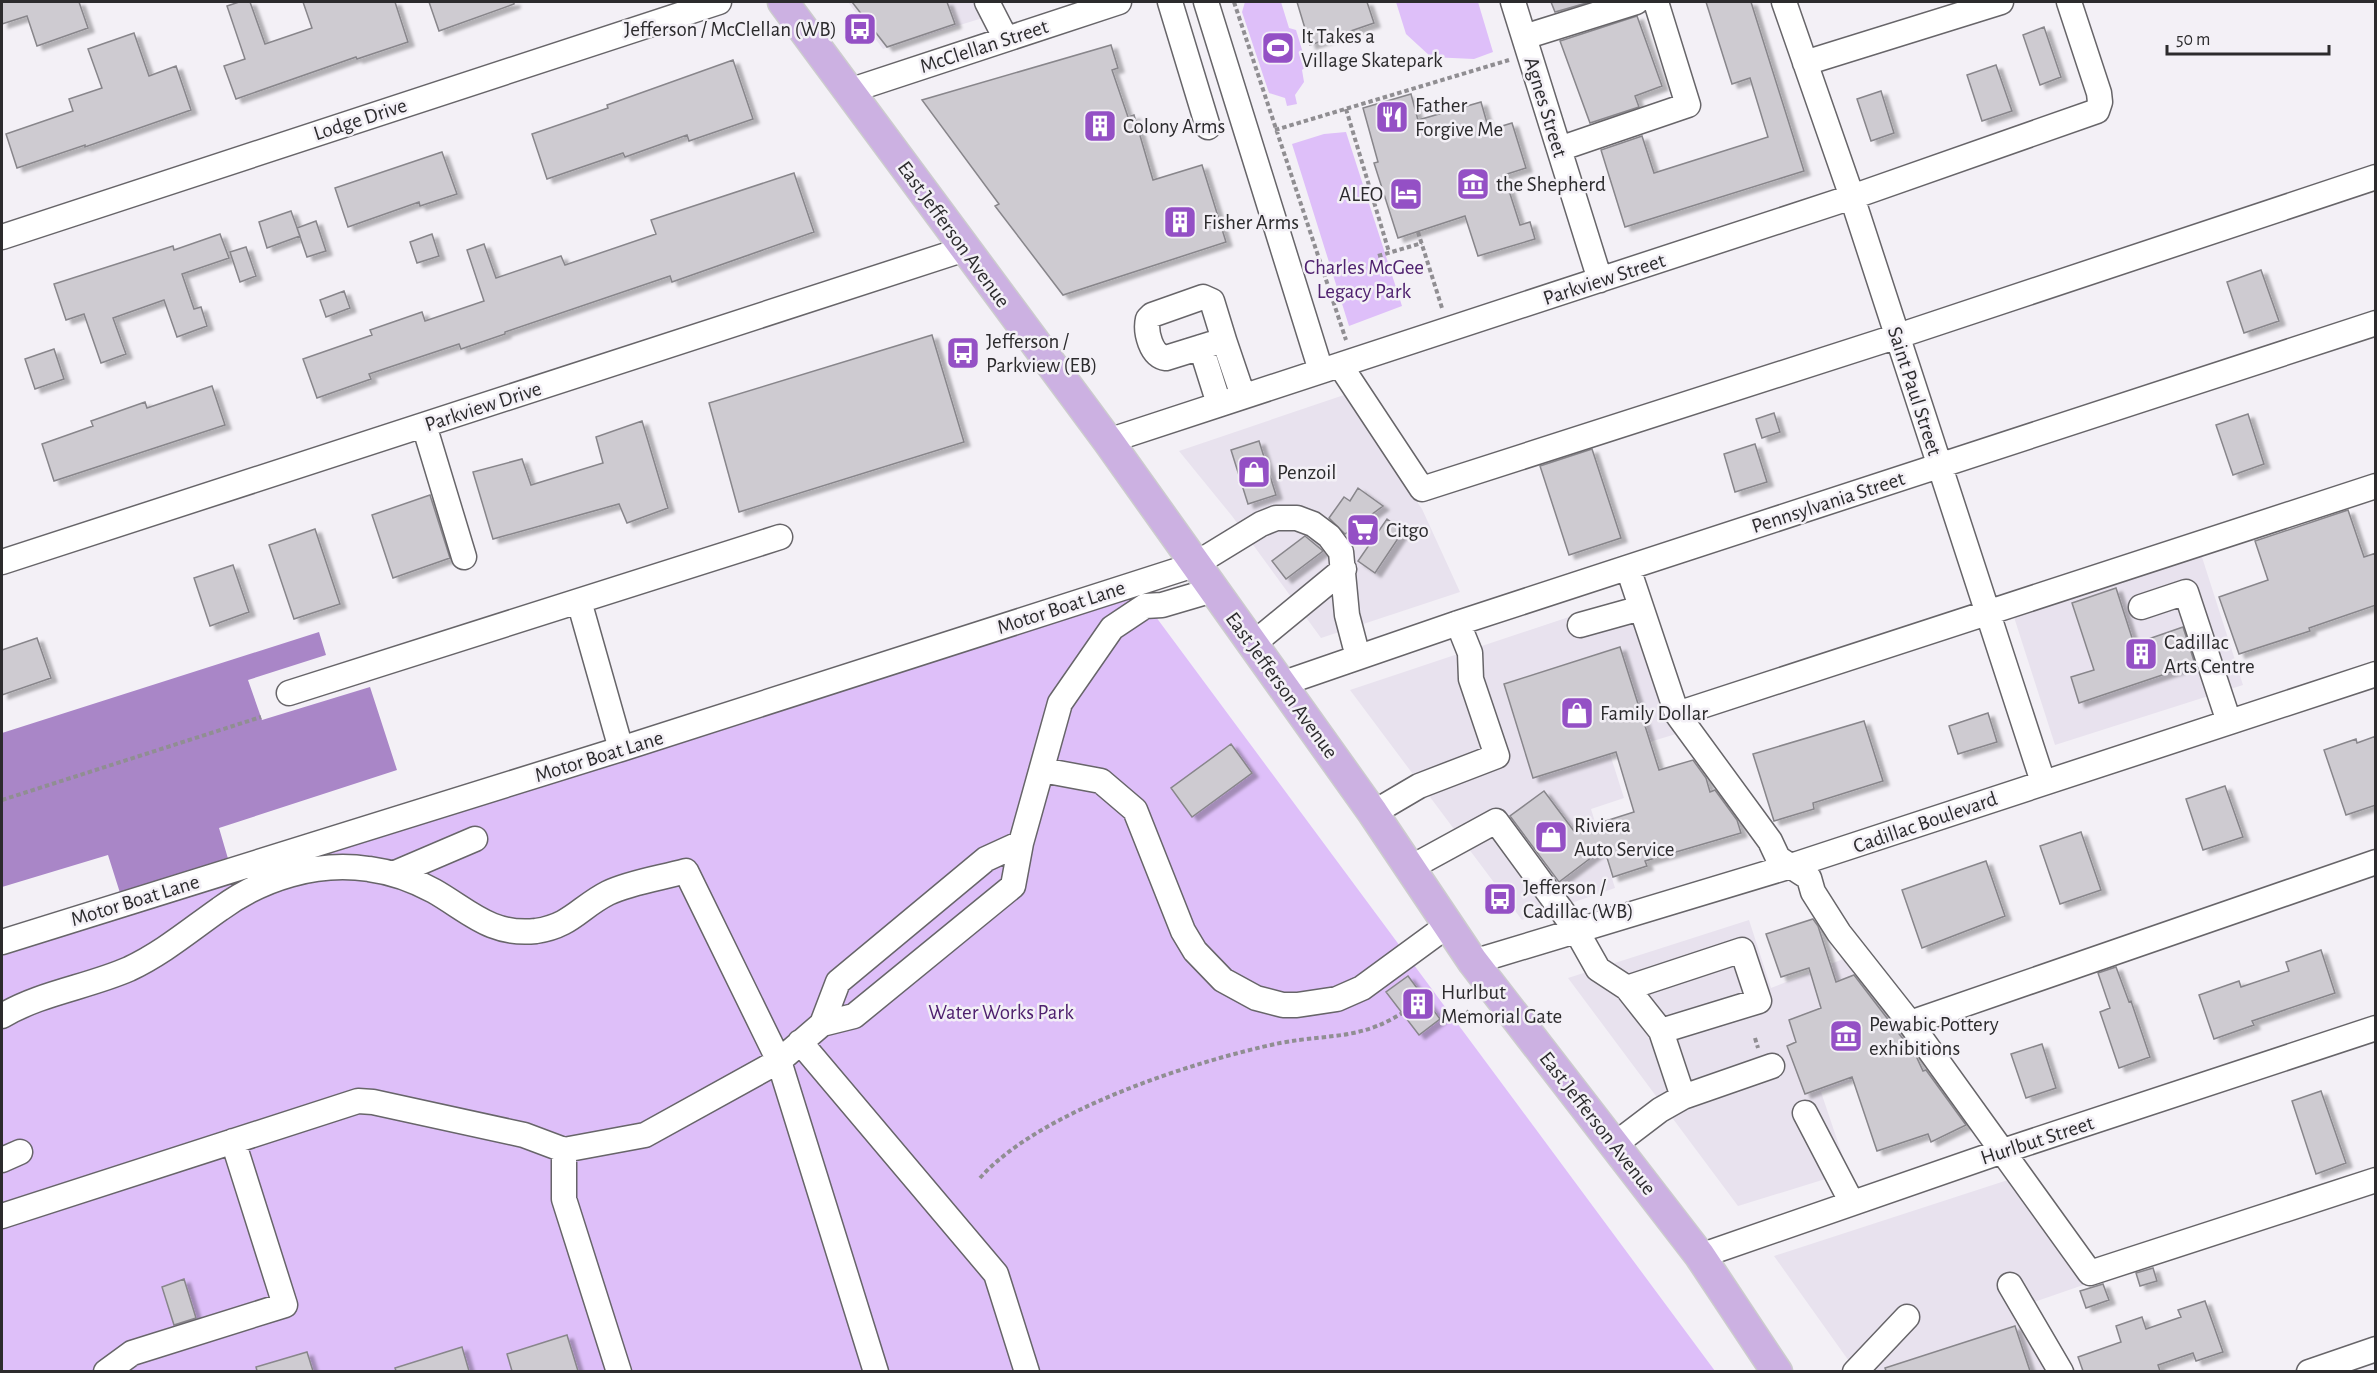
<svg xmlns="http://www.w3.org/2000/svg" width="2377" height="1373" font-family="'Alegreya Sans',sans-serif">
	<defs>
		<filter id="shadow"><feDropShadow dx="6" dy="4" stdDeviation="1.5" flood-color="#0004"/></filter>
	</defs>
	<rect width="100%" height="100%" fill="#f3f0f6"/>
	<path fill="#e8e2ee" d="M848,2H982L989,16L883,49Z
		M1344,395L1422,509L1460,592L1321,638L1232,516L1179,451Z
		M2201,554L2243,685L2055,745L2013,614Z
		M1629,597L1676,734L1610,754L1624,798L1591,809L1615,888L1522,920L1350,690Z
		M1749,920L1771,988L1848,957L1925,1056L1821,1092L1848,1172L1738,1206L1568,978Z
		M2011,1179L2089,1283L2011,1310L2046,1371H1856L1774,1256Z"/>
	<path fill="#debff9" d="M1245,2H1281L1289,28L1296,30L1307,66L1302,70L1304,82L1295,95L1297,104L1287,106L1285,98L1269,93L1242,12Z
		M1396,2H1478L1493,52L1474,59L1431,57L1406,34Z
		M1346,132L1402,306L1349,326L1292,144L1324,134Z
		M1136,590L1715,1371H2V956Z"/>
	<path fill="#a986c7" d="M319,632L326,655L248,680L262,720L370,687L397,770L219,828L229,862L121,896L108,855L2,887V733Z"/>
	<path fill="#cecbd1" stroke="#88868b" stroke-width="1.5" filter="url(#shadow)" d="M2,2H79L88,28L37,46L27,16L2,24Z
		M239,2H250L265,44L312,28L303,2H395L408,42L357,59L356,57L236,99L224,66L245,59L227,6Z
		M429,2H514V4L439,31Z
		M852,2H947L955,24L887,47Z
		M1297,2H1367L1374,23L1310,45Z
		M1551,2H1590L1555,12Z
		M1706,2H1751L1804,171L1625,227L1601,150L1642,136L1654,173L1768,137L1750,78L1732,84Z
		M1637,16L1662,86L1635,96L1639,107L1590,123L1560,41Z
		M2044,27L2061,77L2040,85L2023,35Z
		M134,33L149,76L176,66L191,110L85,147V145L17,168L6,134L73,111L69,99L102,88L88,49Z
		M1111,45L1118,68L1112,70L1128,117L1134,115L1153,180L1202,165L1226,242L1063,295L995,206L999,204L922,100Z
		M733,60L753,119L689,141L687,135L625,157L623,153L547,179L532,134L608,108L607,105Z
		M1996,65L2012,111L1982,121L1967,75Z
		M1881,91L1894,133L1871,141L1857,99Z
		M1411,94L1418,120L1481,102L1489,130L1512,123L1526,168L1504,175L1520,225L1530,222L1535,239L1478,256L1465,216L1398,238L1374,163L1378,162L1363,108Z
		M442,152L457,194L420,206L419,202L348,227L335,188Z
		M794,173L814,232L672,282L670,276L505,332V334L461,349L459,344L369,374L371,379L317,398L303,359L372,335L370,330L422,312L425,321L484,301L467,250L484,244L496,278L561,256L565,265L656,234L651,220Z
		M291,211L300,236L267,248L259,222Z
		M316,221L326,251L307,257L297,228Z
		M220,234L229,258L182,274L194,309L201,307L207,326L177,337L164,300L113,318L126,354L101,363L84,314L66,320L54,284L173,246L174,250Z
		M432,234L439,256L417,263L410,242Z
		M246,247L256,276L240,282L230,252Z
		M2261,270L2279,321L2244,333L2227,282Z
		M344,291L350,308L326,317L320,300Z
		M932,335L964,442L739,512L709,403Z
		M54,349L64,379L35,389L25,359Z
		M212,386L225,425L54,481L42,444L93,426L91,421L145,402L147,408Z
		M1774,413L1780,432L1762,438L1756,419Z
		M2248,414L2264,464L2233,475L2216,425Z
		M642,421L668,508L627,523L619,504L493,539L473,472L522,459L531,485L603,463L596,437Z
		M1259,441L1276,495L1248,504L1231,450Z
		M1755,444L1767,482L1735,492L1724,454Z
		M1592,449L1621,538L1569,555L1540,466Z
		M1358,488L1383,506L1345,534L1329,518L1344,497L1350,501Z
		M430,495L450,558L393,578L372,515Z
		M2348,510L2364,557L2376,553V605L2309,628L2310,631L2239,654L2219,597L2268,580L2255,541Z
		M1387,519L1403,531L1375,573L1358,561Z
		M315,529L340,604L294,619L269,545Z
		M1305,536L1323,551L1286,579L1272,561Z
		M233,565L249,612L210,626L194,578Z
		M2116,588L2134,644L2183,627L2195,664L2079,703L2071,677L2094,670L2072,603Z
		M37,638L51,678L2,695V650Z
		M1620,647L1659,770L1693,760L1706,778L1710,792L1715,790L1737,820L1741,833L1645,861L1647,866L1613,877L1604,848L1559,882L1510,816L1544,791L1574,831L1634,812L1616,752L1533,778L1504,684Z
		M1988,713L1997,742L1958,754L1949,726Z
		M1864,721L1883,781L1813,803L1814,809L1774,821L1753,754Z
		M2376,736V805L2346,815L2324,750L2356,739L2357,743Z
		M1231,744L1252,773L1192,817L1171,788Z
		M2225,786L2243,837L2203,850L2186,799Z
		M2081,832L2101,890L2060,904L2040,846Z
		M1986,861L2005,916L1922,948L1902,890Z
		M1813,919L1818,926L1836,982L1854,975L1916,1056L1923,1071L1926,1070L1966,1125L1931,1142L1928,1134L1877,1151L1852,1077L1805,1094L1787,1046L1796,1042L1789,1020L1821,1008L1809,968L1781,977L1766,934Z
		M2321,950L2335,993L2252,1021L2254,1025L2214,1039L2199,995L2239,981L2241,987L2289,971L2286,962Z
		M2116,967L2129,1002L2131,1001L2150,1057L2119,1068L2100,1012L2110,1008L2098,973Z
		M1408,976L1440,1019L1419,1035L1386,992Z
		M2042,1044L2056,1088L2026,1098L2011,1054Z
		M2321,1091L2346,1163L2316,1174L2292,1101Z
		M2153,1268L2157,1281L2140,1286L2136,1273Z
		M184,1279L196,1318L174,1325L162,1287Z
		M2103,1284L2109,1300L2086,1308L2080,1291Z
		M2205,1301L2223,1352L2196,1361L2193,1353L2158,1365L2160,1371H2083L2078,1357L2121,1342L2116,1326L2142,1317L2146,1329L2181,1317L2178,1310Z
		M2015,1326L2030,1371H1886L1885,1368Z
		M567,1335L578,1371H512L507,1354Z
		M462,1347L469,1371H396L395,1368Z
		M307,1352L313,1371H257L256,1367Z"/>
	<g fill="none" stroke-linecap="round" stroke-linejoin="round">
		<defs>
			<path id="minor" d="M987,2L1006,39
				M1170,2L1208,127
				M1206,2L1321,371
				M1513,2L1600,280
				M1784,2L1852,197L2043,782
				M1524,37L1636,2
				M1805,63L2001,2
				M849,91L1119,2
				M1559,149L1688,105L1656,2
				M2,237L719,2
				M1203,297L1212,301L1224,340L1166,358C1151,356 1145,332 1148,319L1152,315Z
				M1224,340L1243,396
				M1201,347L1219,404
				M1340,365L1422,489L1898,336L2376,177
				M424,425L464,557
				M1108,441L1852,197L2097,111L2100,102L2099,93L2069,2
				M2,562L965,249
				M1628,568L1677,714L1770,841L1778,858L1809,878L1813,892L1839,933L1910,1023L2090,1273L2376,1180
				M579,601L621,749
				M2141,607L2186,592L2229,722
				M1580,625L1641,608
				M1253,644L1344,569
				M1281,684L1458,623L2376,323
				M289,693L780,537
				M1677,714L2376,486
				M1042,770L1101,781L1135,810L1183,931L1195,951L1223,980L1256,998L1283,1005H1297L1337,999L1362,988L1448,925
				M1373,813L1419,786L1497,756L1471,679L1470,653L1458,623
				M1410,868L1496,821L1576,930L1598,969L1627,988
				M393,874L475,839
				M2,942L621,749L1194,565L1261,524L1276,518H1297L1313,524L1329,536L1341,552L1347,615L1358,657
				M1473,962L1791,866L2376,674
				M2,1016C40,993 88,987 129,969C163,953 190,930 220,909C262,878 317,861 369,869C392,872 414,880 434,891C469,911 491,936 536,931C571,926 580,907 608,893C631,882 661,878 686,871L779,1061L876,1372
				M1910,1023L2376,862
				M822,1024L838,982L986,859L1021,843
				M1661,1031L1627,988L1742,950L1759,1001L1661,1031L1683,1097
				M800,1042L996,1274L1027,1372
				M1805,1113L1852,1203
				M1614,1145L1660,1110L1683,1097L1772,1066
				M564,1150V1199L619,1372
				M2,1160L20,1152
				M2,1216L358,1101L373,1102L524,1135L564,1150L645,1135L779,1061L822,1024L854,1016L1013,886L1021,843L1060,703L1112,628L1145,606L1162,605L1213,590
				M1700,1256L2003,1151L2376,1028
				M2010,1285L2061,1372
				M106,1372L132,1353L285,1305L233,1141
				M1855,1372L1907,1317
				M2309,1372L2376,1349"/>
			<path id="major" d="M783,2L1108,441L1373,813L1473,962L1700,1256L1777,1372"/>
		</defs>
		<use href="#minor" stroke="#676569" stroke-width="27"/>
		<use href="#major" stroke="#cccccd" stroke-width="33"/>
		<path stroke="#908e92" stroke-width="4" stroke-dasharray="4.5 3" stroke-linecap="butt" d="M1234,2L1346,340
			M1346,109L1389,252
			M1275,130L1509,60
			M1418,232L1442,308
			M1378,256L1422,243
			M2,800L261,717
			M1467,1013L1469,1011
			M1755,1038L1758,1048
			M980,1178C1039,1111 1194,1061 1280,1043C1334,1033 1362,1041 1410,1008"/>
		<use href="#minor" stroke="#fff" stroke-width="24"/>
		<use href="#major" stroke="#ccb1e2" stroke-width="30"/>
	</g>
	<defs>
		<symbol id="bus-square" viewBox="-11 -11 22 22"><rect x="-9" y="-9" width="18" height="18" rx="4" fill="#9450c5" stroke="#f3f0f6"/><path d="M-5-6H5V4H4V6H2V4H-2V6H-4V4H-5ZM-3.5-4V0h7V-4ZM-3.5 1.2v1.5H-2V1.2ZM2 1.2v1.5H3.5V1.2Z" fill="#fff"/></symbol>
		<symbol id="stadium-square" viewBox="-11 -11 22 22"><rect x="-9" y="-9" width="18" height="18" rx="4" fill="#9450c5" stroke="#f3f0f6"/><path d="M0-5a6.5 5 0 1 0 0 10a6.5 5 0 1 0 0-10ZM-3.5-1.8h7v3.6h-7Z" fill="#fff"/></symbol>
		<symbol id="restaurant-square" viewBox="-11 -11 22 22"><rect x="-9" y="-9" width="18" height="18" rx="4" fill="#9450c5" stroke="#f3f0f6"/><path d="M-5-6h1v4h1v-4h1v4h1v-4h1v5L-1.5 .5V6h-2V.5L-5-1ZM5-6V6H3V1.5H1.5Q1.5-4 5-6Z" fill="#fff"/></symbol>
		<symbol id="building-square" viewBox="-11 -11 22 22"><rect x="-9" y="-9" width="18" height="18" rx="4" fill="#9450c5" stroke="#f3f0f6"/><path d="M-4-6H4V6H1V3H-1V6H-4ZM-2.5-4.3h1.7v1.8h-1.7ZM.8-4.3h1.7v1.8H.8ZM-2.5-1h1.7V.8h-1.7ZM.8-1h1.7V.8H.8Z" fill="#fff"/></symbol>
		<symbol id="museum-square" viewBox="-11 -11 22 22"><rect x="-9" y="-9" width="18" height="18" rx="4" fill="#9450c5" stroke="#f3f0f6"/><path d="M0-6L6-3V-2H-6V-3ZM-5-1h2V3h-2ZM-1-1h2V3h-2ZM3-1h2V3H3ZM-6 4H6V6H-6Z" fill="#fff"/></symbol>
		<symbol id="hotel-square" viewBox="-11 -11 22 22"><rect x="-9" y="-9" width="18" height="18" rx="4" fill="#9450c5" stroke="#f3f0f6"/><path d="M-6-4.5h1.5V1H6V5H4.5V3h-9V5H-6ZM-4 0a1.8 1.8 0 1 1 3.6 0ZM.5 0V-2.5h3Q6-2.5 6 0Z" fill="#fff"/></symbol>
		<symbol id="shop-square" viewBox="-11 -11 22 22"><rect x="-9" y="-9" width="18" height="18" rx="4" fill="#9450c5" stroke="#f3f0f6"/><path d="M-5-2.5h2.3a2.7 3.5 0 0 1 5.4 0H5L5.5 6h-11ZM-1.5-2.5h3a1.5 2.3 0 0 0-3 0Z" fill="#fff"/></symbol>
		<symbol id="supermarket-square" viewBox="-11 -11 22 22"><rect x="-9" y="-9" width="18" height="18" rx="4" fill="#9450c5" stroke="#f3f0f6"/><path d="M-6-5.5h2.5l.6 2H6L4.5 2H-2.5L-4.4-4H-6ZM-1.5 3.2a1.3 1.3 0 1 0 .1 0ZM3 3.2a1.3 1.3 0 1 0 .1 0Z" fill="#fff"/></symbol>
	</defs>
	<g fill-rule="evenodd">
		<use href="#bus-square" x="841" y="10" width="38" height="38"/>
		<use href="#stadium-square" x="1259" y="29" width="38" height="38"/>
		<use href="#restaurant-square" x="1373" y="98" width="38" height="38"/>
		<use href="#building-square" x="1081" y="107" width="38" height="38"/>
		<use href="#museum-square" x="1454" y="165" width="38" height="38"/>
		<use href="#hotel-square" x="1387" y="175" width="38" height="38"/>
		<use href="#building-square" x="1161" y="203" width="38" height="38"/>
		<use href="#bus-square" x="944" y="334" width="38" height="38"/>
		<use href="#shop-square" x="1235" y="453" width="38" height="38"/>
		<use href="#supermarket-square" x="1344" y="511" width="38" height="38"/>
		<use href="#building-square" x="2122" y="635" width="38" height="38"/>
		<use href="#shop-square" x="1558" y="694" width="38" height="38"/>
		<use href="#shop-square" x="1532" y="818" width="38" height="38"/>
		<use href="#bus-square" x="1481" y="880" width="38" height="38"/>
		<use href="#building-square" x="1399" y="985" width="38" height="38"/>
		<use href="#museum-square" x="1827" y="1017" width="38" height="38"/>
	</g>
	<g text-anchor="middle" stroke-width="5" stroke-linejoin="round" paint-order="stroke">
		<g font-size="21" fill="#2c2b2d" stroke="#f3f0f6" text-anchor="start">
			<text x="837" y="36" text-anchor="end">Jefferson / McClellan (WB)</text>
			<text x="1301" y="43">It Takes a<tspan x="1301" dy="24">Village Skatepark</tspan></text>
			<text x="1415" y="112">Father<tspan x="1415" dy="24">Forgive Me</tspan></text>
			<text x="1123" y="133">Colony Arms</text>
			<text x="1496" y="191">the Shepherd</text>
			<text x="1383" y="201" text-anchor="end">ALEO</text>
			<text x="1203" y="229">Fisher Arms</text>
			<text x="986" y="348">Jefferson /<tspan x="986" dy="24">Parkview (EB)</tspan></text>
			<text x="1277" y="479">Penzoil</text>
			<text x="1386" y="537">Citgo</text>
			<text x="2164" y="649">Cadillac<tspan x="2164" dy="24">Arts Centre</tspan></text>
			<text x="1600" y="720">Family Dollar</text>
			<text x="1574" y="832">Riviera<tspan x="1574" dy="24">Auto Service</tspan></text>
			<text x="1523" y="894">Jefferson /<tspan x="1523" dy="24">Cadillac (WB)</tspan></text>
			<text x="1441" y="999">Hurlbut<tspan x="1441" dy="24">Memorial Gate</tspan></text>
			<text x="1869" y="1031">Pewabic Pottery<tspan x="1869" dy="24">exhibitions</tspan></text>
		</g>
		<g font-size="21" fill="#2c2b2d" stroke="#f3f0f6">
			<text transform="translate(984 46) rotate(-18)" y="7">McClellan Street</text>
			<text transform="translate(1546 107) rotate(73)" y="7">Agnes Street</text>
			<text transform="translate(360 119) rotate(-18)" y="7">Lodge Drive</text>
			<text transform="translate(954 234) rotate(54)" y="7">East Jefferson Avenue</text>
			<text transform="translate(1604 279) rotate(-18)" y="7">Parkview Street</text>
			<text transform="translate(1915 391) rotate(72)" y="7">Saint Paul Street</text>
			<text transform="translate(483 406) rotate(-18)" y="7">Parkview Drive</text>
			<text transform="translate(1828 502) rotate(-18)" y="7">Pennsylvania Street</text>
			<text transform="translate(1061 607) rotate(-18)" y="7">Motor Boat Lane</text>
			<text transform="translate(1282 685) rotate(54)" y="7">East Jefferson Avenue</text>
			<text transform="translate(599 756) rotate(-17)" y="7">Motor Boat Lane</text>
			<text transform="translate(1925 822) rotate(-19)" y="7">Cadillac Boulevard</text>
			<text transform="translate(135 900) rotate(-17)" y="7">Motor Boat Lane</text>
			<text transform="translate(1598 1123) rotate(52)" y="7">East Jefferson Avenue</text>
			<text transform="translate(2037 1140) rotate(-18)" y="7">Hurlbut Street</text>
		</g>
		<g font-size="21" fill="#4f216f" stroke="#f3f0f6">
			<text x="1364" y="274">Charles McGee<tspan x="1364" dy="24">Legacy Park</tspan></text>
			<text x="1001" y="1019">Water Works Park</text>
		</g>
	</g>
	<rect width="2377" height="1373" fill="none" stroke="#2c2b2d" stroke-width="6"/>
	<path d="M2167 45v9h162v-9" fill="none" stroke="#2c2b2d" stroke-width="3"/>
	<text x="2176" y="45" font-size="18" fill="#2c2b2d" stroke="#f3f0f6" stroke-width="4.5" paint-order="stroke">50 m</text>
</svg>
